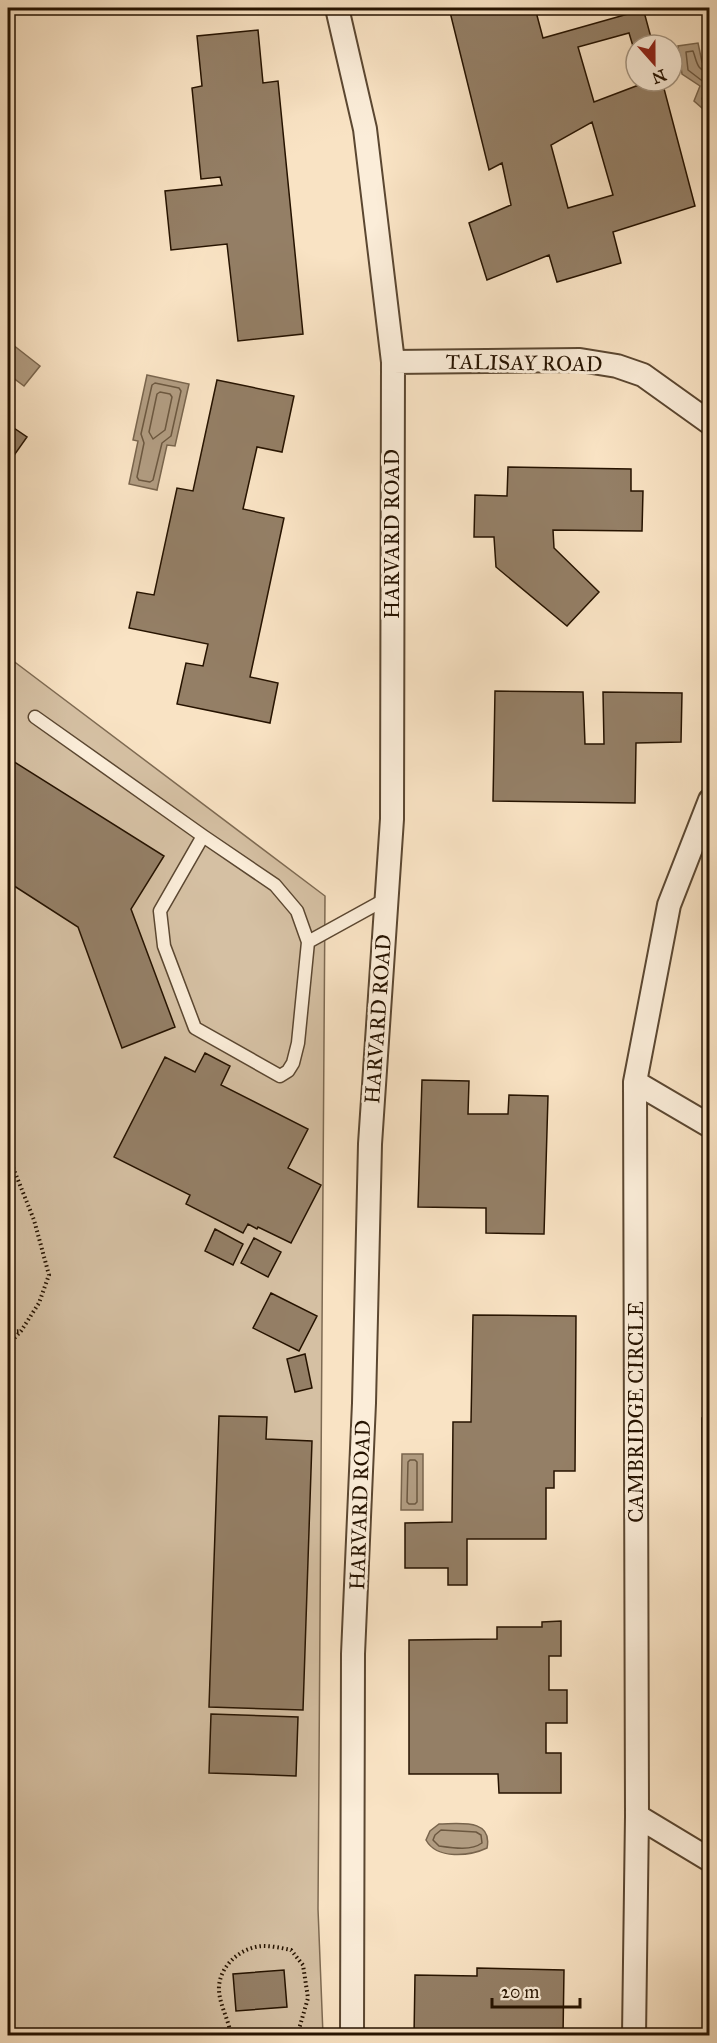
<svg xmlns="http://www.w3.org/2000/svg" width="717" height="2043" font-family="'IM FELL Great Primer',serif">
	<rect width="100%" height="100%" fill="#f9e3c4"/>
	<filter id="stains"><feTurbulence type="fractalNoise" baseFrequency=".00333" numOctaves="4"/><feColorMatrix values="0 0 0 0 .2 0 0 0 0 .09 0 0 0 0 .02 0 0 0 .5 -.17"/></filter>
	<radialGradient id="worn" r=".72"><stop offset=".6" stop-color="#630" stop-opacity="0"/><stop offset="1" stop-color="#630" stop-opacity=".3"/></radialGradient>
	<path fill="#d5c0a3" stroke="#7e6a52" stroke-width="1.5" d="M8,657L325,896L318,1909L323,2035H8Z"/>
	<path fill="#b19c81" stroke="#79654d" stroke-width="1.5" d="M698,43L702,62L709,67V114L694,101L700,86L682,74L678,46Z
		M8,341L40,366L24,386L8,374Z
		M147,375L189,384L175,446L167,445L157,490L129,484L138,441L133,440Z
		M402,1454H423V1510H401Z
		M439,1824C459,1824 493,1818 487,1848C470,1856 437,1860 426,1840L430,1831Z"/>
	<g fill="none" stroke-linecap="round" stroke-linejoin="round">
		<path stroke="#6c5840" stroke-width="1.5" d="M710,72C696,71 697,61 693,51L686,52L688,70L705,83L706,88L702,99L710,106
			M155,383L179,388L181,391L171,436L162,443L153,480L150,482L139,480L137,477L144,443L141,434L152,385Z
			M160,392L170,394L172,397L165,430L153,439L149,432L157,394Z
			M410,1460H415L417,1462V1502L415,1504H409L407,1502L408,1462Z
			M441,1830L476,1832L481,1835L482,1843C471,1851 453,1848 439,1846L433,1840L435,1835Z"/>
	</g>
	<path fill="#947f66" stroke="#261300" stroke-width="1.5" fill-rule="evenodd" d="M449,8H535L543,38L628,14L626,8H643L653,45H636V56L629,33L578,47L594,102L644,83L643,81H662L695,206L613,232L621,263L557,282L549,255L487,280L469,223L511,205L502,163L489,170ZM592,122L613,195L568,208L551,145Z
		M258,30L263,83L278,81L303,334L238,341L227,244L171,250L165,191L222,185L220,177L201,179L192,88L202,86L197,36Z
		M217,380L294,396L282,452L257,447L243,509L284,518L250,677L278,683L270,723L177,704L186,663L203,666L208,644L129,628L137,592L154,595L177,488L193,491Z
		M8,424L27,437L8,464Z
		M508,467L631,469V491H643L642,531L553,530L554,548L599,592L567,626L496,567L494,537H474L475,495L507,496Z
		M495,691L583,692L585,744H604L603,692L682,693L681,742L636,743L635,803L493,801Z
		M8,758L164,856L131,909L175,1027L122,1048L78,927L8,882Z
		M205,1053L230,1066L221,1085L308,1129L288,1168L321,1185L291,1243L258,1227L257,1229L248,1224L243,1233L186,1204L190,1195L114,1157L165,1057L195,1072Z
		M422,1080L469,1081L468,1114H508L509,1095L548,1096L544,1234L486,1233V1208L418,1207Z
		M215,1229L243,1244L233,1265L205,1251Z
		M254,1238L281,1252L268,1277L241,1263Z
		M271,1293L317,1316L299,1351L253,1328Z
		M473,1315L576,1316L575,1471H554V1488H546V1539H467V1585H448V1568H405V1523L452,1522L453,1422H471Z
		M305,1354L312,1388L295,1392L287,1359Z
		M219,1416L267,1417L266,1439L312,1441L303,1710L209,1707Z
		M702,1418H710V1548H703Z
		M561,1621V1656H549V1690H567V1723H546V1753H561V1793H499L498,1774H409V1640L497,1639V1627H542V1622Z
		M211,1714L298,1717L296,1776L209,1773Z
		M477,1968L564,1970L563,2036H414L415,1975L477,1976Z
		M284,1970L287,2007L236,2011L233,1974Z
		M710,1992V2036H706V1994Z"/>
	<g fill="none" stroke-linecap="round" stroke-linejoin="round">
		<defs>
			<path id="lane" d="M35,717L203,836L275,885L297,911L308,942L386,899
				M203,836L160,911L164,946L195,1028L280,1076L288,1071L293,1063L298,1043L308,942"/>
			<path id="street" d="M337,8L365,129L393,362L392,819L370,1144L364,1403L353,1654L352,2036
				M393,362L580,360L617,366L643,375L710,423
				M635,1082L710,1126
				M637,1816L710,1860
				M634,2036L637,1816L635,1082L669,905L710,800"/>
		</defs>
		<use href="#lane" stroke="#5b4731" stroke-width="15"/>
		<use href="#street" stroke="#5b4731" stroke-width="26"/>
		<path stroke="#261300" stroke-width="4" stroke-dasharray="1.5 3" stroke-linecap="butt" d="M8,1155L34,1220L49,1275L39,1303L21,1331L8,1345
			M8,1332L21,1331
			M231,2036C229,2019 218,2003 219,1986C221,1964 242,1947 263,1946C272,1946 282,1948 291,1950L303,1965L308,1998L297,2036"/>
		<use href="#lane" stroke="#fbedd9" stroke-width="12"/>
		<use href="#street" stroke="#fbedd9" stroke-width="22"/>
	</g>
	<g text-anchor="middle" stroke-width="6" stroke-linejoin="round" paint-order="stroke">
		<g font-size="21" fill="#261300" stroke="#fbedd9">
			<text transform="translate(524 363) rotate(1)" y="7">TALISAY ROAD</text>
			<text transform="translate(392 534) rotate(-90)" y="7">HARVARD ROAD</text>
			<text transform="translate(378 1019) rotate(-86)" y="7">HARVARD ROAD</text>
			<text transform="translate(636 1412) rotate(-90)" y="7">CAMBRIDGE CIRCLE</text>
			<text transform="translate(360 1505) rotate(-88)" y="7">HARVARD ROAD</text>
		</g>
	</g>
	<rect width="717" height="2043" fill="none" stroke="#f9e3c4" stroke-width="30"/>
	<rect x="9" y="9" width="699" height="2025" fill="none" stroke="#261300" stroke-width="3"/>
	<rect x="15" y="15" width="687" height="2013" fill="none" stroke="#261300" stroke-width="1.5"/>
	<g transform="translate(654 63) rotate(159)"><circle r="28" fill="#fbedd9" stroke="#a69682" stroke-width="1.5"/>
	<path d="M0-4.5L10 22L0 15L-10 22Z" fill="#8f2418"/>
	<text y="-9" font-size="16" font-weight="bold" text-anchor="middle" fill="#261300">N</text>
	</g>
	<path d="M492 1998v9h88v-9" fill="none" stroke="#261300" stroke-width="3"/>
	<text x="501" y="1998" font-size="18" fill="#261300" stroke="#fbedd9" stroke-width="4.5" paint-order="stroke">20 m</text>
	<rect width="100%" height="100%" filter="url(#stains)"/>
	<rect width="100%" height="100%" fill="url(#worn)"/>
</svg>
